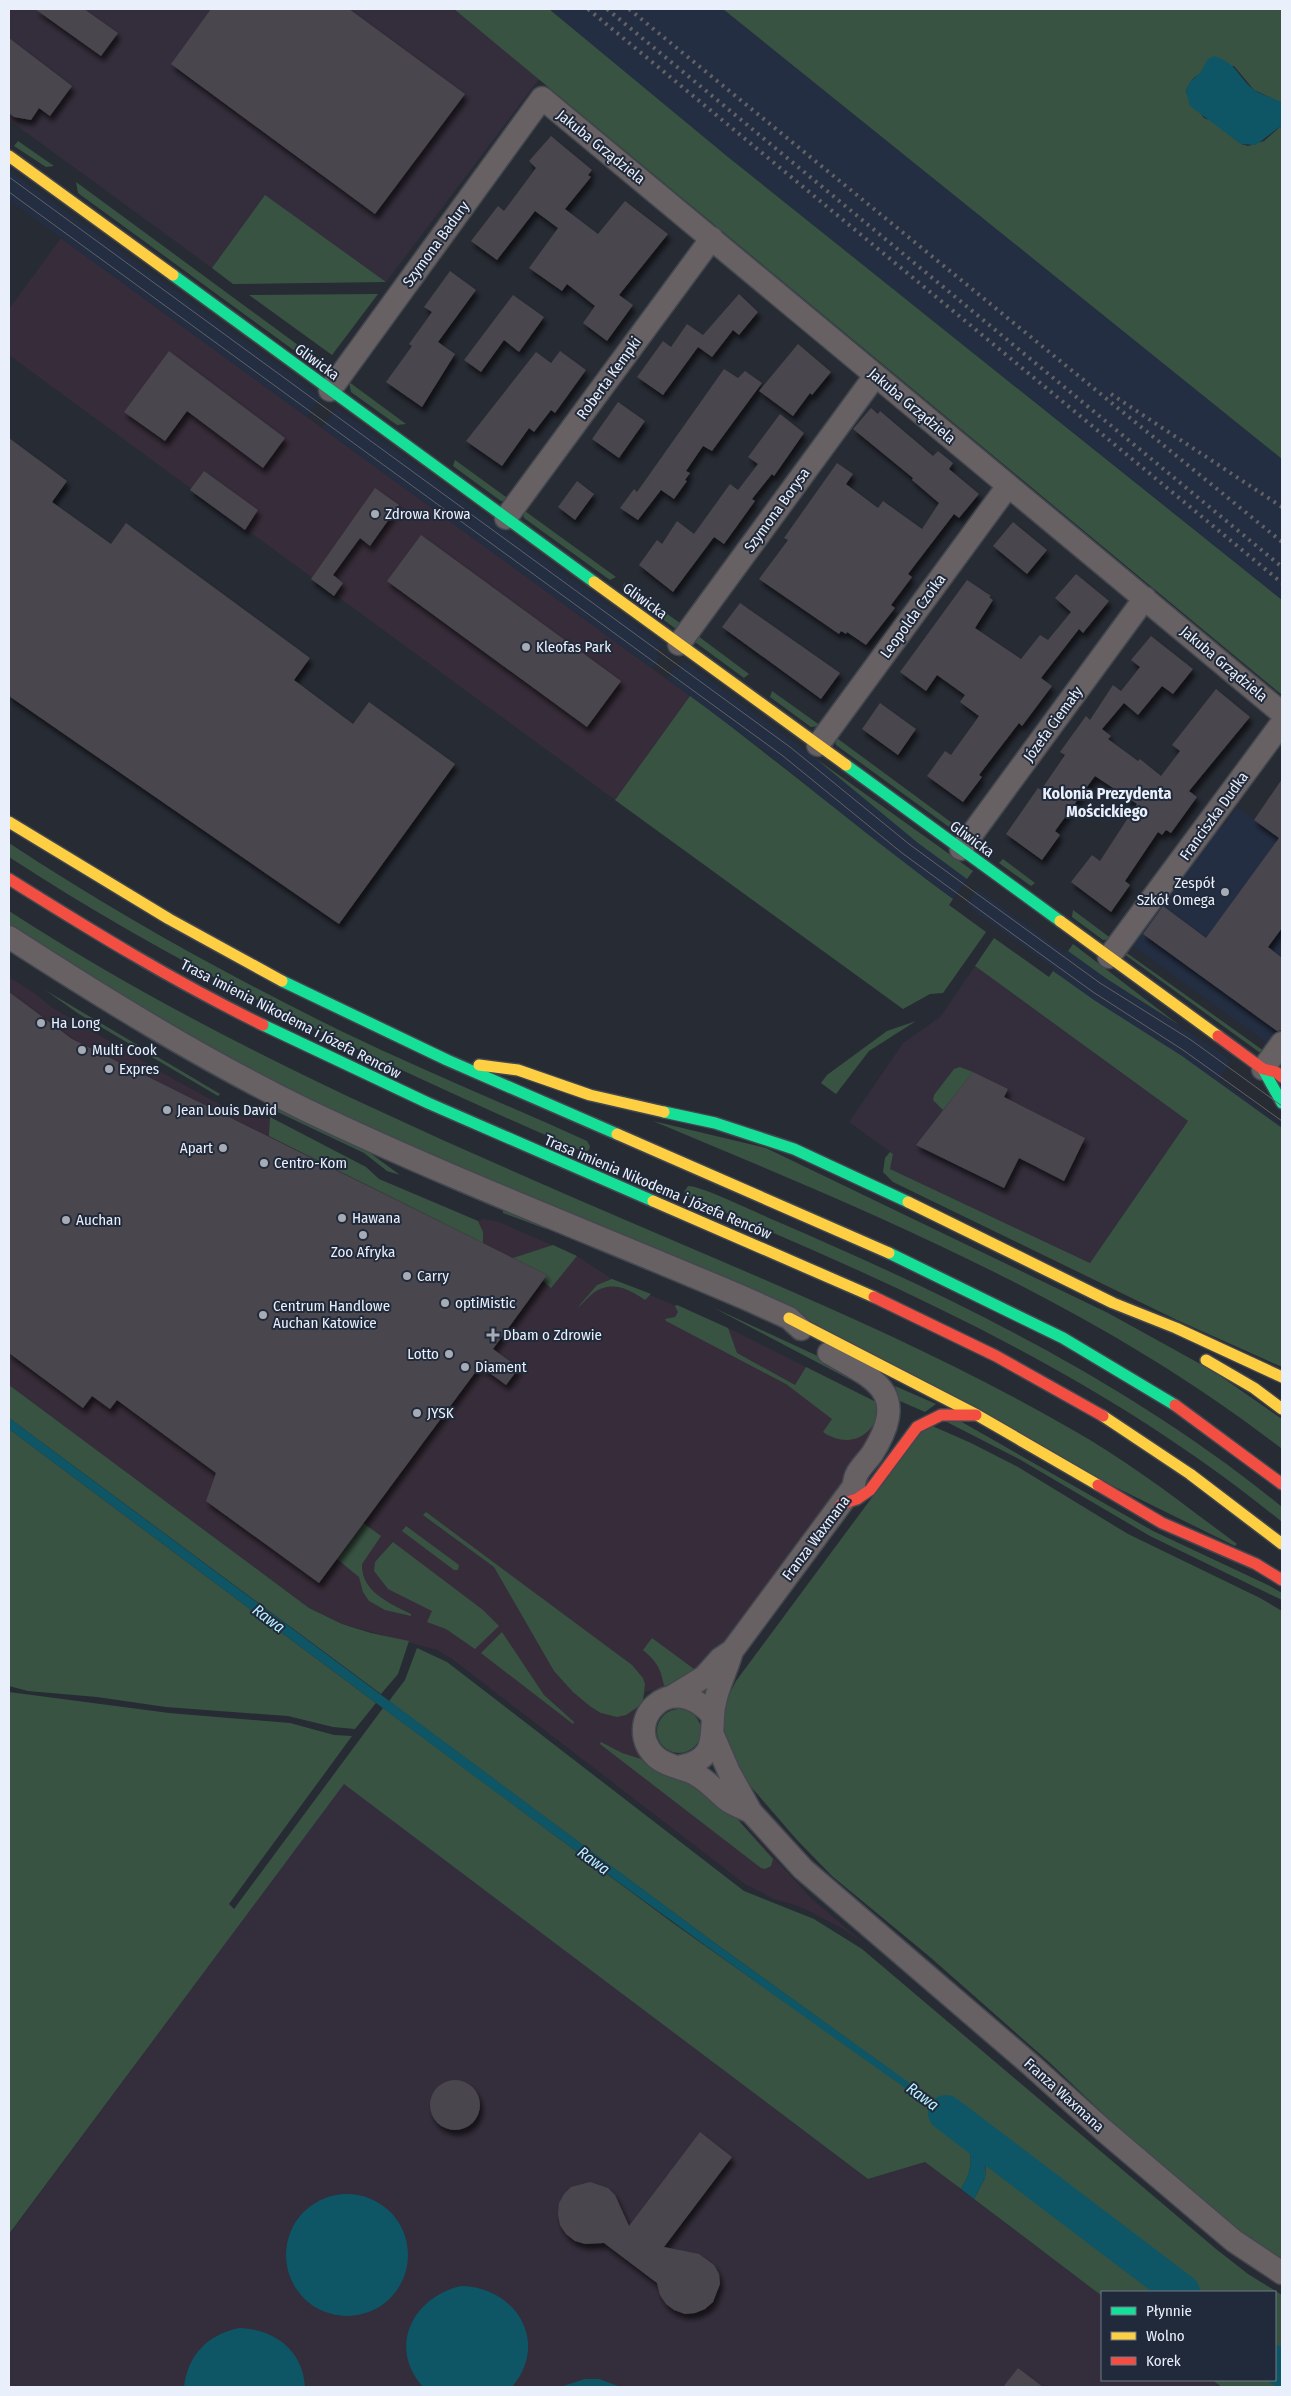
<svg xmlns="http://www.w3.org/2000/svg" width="1291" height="2396" font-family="'Fira Sans Condensed',sans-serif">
	<defs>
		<filter id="shadow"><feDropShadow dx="3" dy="5.5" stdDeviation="2.5" flood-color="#0009"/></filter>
	</defs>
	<rect width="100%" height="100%" fill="#272b34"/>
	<path fill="#372c39" d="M61,238L690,696L615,800L9,355V309Z
		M9,977L34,993L53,1008L175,1080L243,1117L274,1119L277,1123L366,1167L379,1179L478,1221L484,1219L499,1222L577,1256L612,1279L728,1328L878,1403L879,1413L864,1455L708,1665L667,1687L646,1692L634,1719L633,1731V1741L641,1759L656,1770L723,1803L812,1899L866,1945L845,1930L801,1907L774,1899L745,1884L452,1659L437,1650L342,1624L309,1608L9,1385Z"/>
	<path fill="#342d3b" d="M9,9H454L540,78L386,282L265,196L212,268L9,120Z
		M975,966L1188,1121L1090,1263L889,1169L893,1154L849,1122L903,1043L940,1017Z
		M344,1783L868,2179L925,2162L1102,2296V2380H1212L1222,2387H9V2235Z"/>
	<path fill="#242e42" d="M549,9H723L1282,459V600L728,157Z
		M9,170L321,397L307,417L9,200Z
		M336,408L662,645L656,654L660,657L652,668L322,428Z
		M684,661L815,758L918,843L967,879L953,899L877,842L771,756L667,679L674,668L678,670Z
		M1237,807L1282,840V1028L1270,1045L1129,943L1219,822L1225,824Z
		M977,889L1066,954L1068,951L1107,979L1224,1055L1230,1062L1219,1079L1282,1125V1128L1182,1056L1074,987L1053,971L1055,969L966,905Z"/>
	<path fill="#395343" d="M454,9H549L728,157L1282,600V695Z
		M723,9H1282V103L1254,90L1234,66C1214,70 1192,69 1186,92L1204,118L1212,121L1241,144L1248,146L1264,141L1282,125V459Z
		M18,141L54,166L46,167L14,146Z
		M76,182L332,370H321L78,193Z
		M265,195L386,282L233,284L212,268Z
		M378,294L332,355L249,295Z
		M349,382L406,424L397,425L351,392Z
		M455,460L510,500L501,501L453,466Z
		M522,509L616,577L610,580L524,518Z
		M624,583L684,626L676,629L622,589Z
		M694,633L749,674L744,678L695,642Z
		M772,691L821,726L811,727L770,697Z
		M690,696C780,762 864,834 953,899L949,905L986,932L943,993L930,994L903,1009L615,800Z
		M834,736L963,831L956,832L836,745Z
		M815,758L973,871L967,879L918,843Z
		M9,843C115,913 227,975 341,1031C422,1070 505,1104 587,1141L590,1146L589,1150L584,1152L577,1149C381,1063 188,974 9,857Z
		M1003,859L1035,883L1031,886L999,863Z
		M1073,910L1112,939L1103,940L1072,917Z
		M9,911C206,1039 422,1132 637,1225C784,1288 932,1349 1071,1429C1130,1462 1183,1504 1237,1544L1235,1546L499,1184L358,1124L292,1091L211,1049L9,926Z
		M994,938L1049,977L1053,971L1094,1000L1182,1056L1282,1128V1367L1179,1321L893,1182L883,1172L885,1158L890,1152L893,1154L890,1169L1090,1263L1188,1121L975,966Z
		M1073,944L1179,1025L1107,979L1068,951Z
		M1124,951L1264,1051L1259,1052L1124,954Z
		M45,990L220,1094L218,1096L79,1014Z
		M916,1021L869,1051L836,1094L821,1083L827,1075L887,1031Z
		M960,1067L973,1072L943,1110L933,1100L934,1095L954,1069Z
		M266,1101L366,1150L400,1175L387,1171L364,1153L267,1107Z
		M270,1117L366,1167L379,1179L478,1221L483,1232V1243L269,1136Z
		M653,1121L766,1148L1108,1313L1213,1371L1282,1419V1449C1094,1303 871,1212 653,1121Z
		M688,1186C703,1186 765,1217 783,1224C959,1300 1133,1385 1282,1507V1522C1105,1377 899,1285 689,1197L684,1192Z
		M503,1209L547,1228L546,1229L503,1213Z
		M553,1245L577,1256L551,1288L543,1281L547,1275L513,1258Z
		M612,1279L651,1294L645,1300C628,1288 610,1280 592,1294C587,1298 582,1305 578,1307L597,1285Z
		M677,1305L728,1328L737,1353L795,1385L806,1367L878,1403C879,1436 849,1450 823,1432L832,1419L786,1384L666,1321L665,1319L675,1317L678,1312L675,1306Z
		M712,1307L837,1365L873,1389L847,1378Z
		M9,1385L309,1608L342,1624L371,1633L409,1641L398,1674L381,1694L9,1418Z
		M895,1386L936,1404L925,1412L900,1401Z
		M943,1420L960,1421L1153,1531L1270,1586L1282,1593V1600L1150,1536L1019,1459Z
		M930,1425L971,1443L1018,1467L1128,1534L1260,1598L1282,1611V2259L1245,2236L1132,2141L1049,2062L930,1957L832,1876L797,1840L746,1781L726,1744L723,1721L727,1699L736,1681L919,1434Z
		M9,1429L376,1703L355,1729L333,1727L288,1716L166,1707L97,1697L28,1691L9,1686Z
		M426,1512L632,1665L643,1678L645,1684L643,1700L639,1706L626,1715L617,1717L601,1713L591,1707L573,1692L554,1671L494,1567L423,1515Z
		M363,1523L381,1536L362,1564C361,1592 390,1603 411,1614V1616L385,1610L369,1601L363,1592L359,1577L337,1559Z
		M406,1526L459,1565L458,1570H454L402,1531Z
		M393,1542L483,1610L499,1626L475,1649L446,1629L427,1622L432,1611L388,1589L374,1571L375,1562Z
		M502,1632L544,1695L574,1722L573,1724L481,1653Z
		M652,1638L698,1672L707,1660L708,1665L691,1680L667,1687L664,1685C660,1668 658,1663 643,1650Z
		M417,1648L447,1662L744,1891L814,1919L862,1949L1216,2249L1248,2274L1282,2295V2363L1275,2357V2292H1186L1028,2169L712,1941L389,1701L405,1680Z
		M9,1692L169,1713L290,1723L334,1735L352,1736L229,1904L234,1909L383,1708L673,1923L954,2122L952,2126C973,2146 977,2163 961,2189L925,2162L868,2179L344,1784L9,2234Z
		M657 1731a22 22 0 1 1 44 0a22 22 0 1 1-44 0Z
		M601,1742L622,1753L641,1759L656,1770L684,1779L723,1803L773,1859L771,1866L765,1869L761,1868L600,1744Z
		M986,2159L1002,2164L1167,2292H1102V2296L974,2199L985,2178Z
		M1275,2373L1282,2379V2387H1222L1212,2380H1275Z"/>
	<path fill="#0e5665" d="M1214,56C1237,63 1237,76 1253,89C1262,96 1274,97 1282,103V125L1256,145L1241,144L1190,106L1186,92L1189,83L1200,73L1208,59Z
		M9,1418L712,1941L986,2138L985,2178L974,2199L961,2189C977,2162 973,2146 951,2126L954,2122C633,1899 322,1662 9,1429Z
		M286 2255a61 61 0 1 1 122 0a61 61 0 1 1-122 0Z
		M461,2286C516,2287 550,2342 512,2387H423C387,2347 413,2297 461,2286Z
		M239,2328C274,2329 303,2350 305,2387H184C188,2355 207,2335 239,2328Z
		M585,2379H599L621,2387H560Z"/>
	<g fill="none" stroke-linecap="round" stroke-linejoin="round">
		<path stroke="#0e5665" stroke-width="36" d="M946,2113L1182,2292
			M1275,2363L1282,2369"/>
	</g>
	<path fill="#49464d" filter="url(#shadow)" d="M35,9H84L118,33L101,56Z
		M211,9H349L465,94L375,214L171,64Z
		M9,38L72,86L50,116L39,108L31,120L14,117L9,113Z
		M551,136L592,170L588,175L591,177L565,209L598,234L625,201L668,234L619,295L633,305L607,341L583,323L595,306L567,284L562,291L529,268L558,228L535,211L497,260L471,241L498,206L504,211L536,168L529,161Z
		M450,271L476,290L438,342L455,354L422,407L386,382L412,346L409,344L432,312L424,307Z
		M739,294L758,312L739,335L733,330L712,357L698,347L663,395L637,377L663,341L671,347L687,324L703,335Z
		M513,295L544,317L519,352L504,340L481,372L464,360Z
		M798,344L831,372L812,395L810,393L793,416L759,391Z
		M169,351L285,438L263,468L187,411L165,441L124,412Z
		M560,351L586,370L555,413L551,410L534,432L529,428L502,466L466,441L536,352L551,363Z
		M724,369L738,378L745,371L762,383L712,451L703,446L686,471L690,473L685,480L687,481L674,499L661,490L638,520L620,508L634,489L637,492Z
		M618,402L645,421L619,458L592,439Z
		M871,408L878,414L880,411L933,456L938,451L953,463L949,469L979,494L959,518L954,514L908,574L912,577L891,605L895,608L866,645L847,632L846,634L841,631L839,634L759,579L788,540L784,538L837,463L853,474L846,484L878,508L883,501L922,529L939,503L912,480L913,478L853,429Z
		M780,414L804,433L774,476L772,474L752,499L755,501L724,544L714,537L673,592L639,565L657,540L662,544L677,521L694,534L730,484L738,490L758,464L748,457Z
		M9,438L67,481L52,502L111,544L126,523L310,658L294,680L353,724L369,702L455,764L339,924L9,696Z
		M204,471L258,510L245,530L190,490Z
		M577,481L594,494L575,520L558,507Z
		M375,488L399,505L370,546L360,538L333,575L343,583L334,596L311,579Z
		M1013,522L1047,550L1027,574L993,546Z
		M421,535L621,681L587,727L387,581Z
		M1076,574L1109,601L1083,633L1079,629L1041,678L1052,686L1022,726L1019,723L979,775L982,777L963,802L927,776L945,751L951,755L979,716L960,702L965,695L937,675L926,691L900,672L967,580L991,596L989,597L993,600L975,628L1021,659L1040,635L1048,640L1071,612L1055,598Z
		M740,603L840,673L821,699L722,627Z
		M1151,636L1193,669L1173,694L1162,686L1138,715L1124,703L1102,729L1111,736L1108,739L1138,761L1140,759L1161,776L1180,751L1172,745L1216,689L1250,717L1189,791L1197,797L1171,833L1166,830L1162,835L1158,832L1125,881L1130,885L1111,912L1071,882L1092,855L1100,861L1137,804L1095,776L1055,831L1060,835L1042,860L1006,834L1038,788L1041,790L1065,755L1060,752L1086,716L1090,720L1113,685L1121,691L1140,667L1131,660Z
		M880,703L916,729L898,755L862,729Z
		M1282,779V928L1268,947L1282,958V1030L1277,1031L1143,934L1163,906L1206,938L1279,838L1254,820Z
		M9,992L72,1039L547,1275L493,1349L519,1368L506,1385L480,1366L319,1583L206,1501L216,1473L117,1400L110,1409L92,1396L83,1408L9,1353Z
		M973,1072L1008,1089L1004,1097L1085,1138L1064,1181L1019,1158L1004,1188L916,1145Z
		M430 2105a25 25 0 1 1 50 0a25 25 0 1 1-50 0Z
		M700,2132L732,2157L664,2247L699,2254L714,2265L719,2274L720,2284L713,2302L705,2309L695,2313L685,2314L674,2310L666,2304L660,2295L657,2283L604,2243L585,2244L575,2241L566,2234L560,2225L558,2214L559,2203L564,2194L571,2187L590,2182L608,2188L615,2195L629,2226Z
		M1018,2368L1043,2387H1003Z"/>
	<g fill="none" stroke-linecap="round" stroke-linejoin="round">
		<defs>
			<path id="street" d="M330,390L542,98L1282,713
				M506,518L712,238
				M679,644L875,376
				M818,745L1008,486
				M961,849L1145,598
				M9,937C105,999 202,1059 306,1110C450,1179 600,1236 747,1299L789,1318L801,1329
				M1109,957L1282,723
				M1263,1069L1282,1043
				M673,1696L704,1677L720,1659L732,1651L854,1486C854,1472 864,1465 872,1454C910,1393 877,1380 829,1353
				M713,1716C714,1693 726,1673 732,1651
				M713,1735L729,1772L751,1812L803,1869L1031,2065L1101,2128L1234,2241L1282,2273
				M678,1767C712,1761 712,1745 713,1716C669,1666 621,1724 656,1757C666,1766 683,1768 695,1774C708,1781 716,1791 727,1800C734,1805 743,1808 751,1812"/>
			<path id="fast" d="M173,275L594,582
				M846,765L1060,921
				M282,981L447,1060L617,1134
				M263,1025L428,1103L653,1201
				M1263,1069L1282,1103
				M664,1112L715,1123L794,1149L908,1202
				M889,1253L1063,1338L1175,1405"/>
			<path id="slow" d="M9,156L173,275
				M594,582L846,765
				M9,822L169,919L282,981
				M1060,921L1218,1036
				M479,1065L518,1070L590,1095L664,1112
				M617,1134L889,1253
				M653,1201L874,1297
				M908,1202L1113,1303L1176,1328L1282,1377
				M789,1318L977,1415L1098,1485
				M1206,1360L1254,1388L1282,1409
				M1103,1416L1190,1474L1282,1544"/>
			<path id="jam" d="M9,879C92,931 175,982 263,1025
				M1218,1036L1263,1069L1276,1072L1282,1077
				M874,1297L996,1356L1103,1416
				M1175,1405L1282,1484
				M1098,1485L1162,1523L1256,1564L1282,1580
				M841,1504L857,1499L870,1490L917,1427L941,1415H976"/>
		</defs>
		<use href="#street" stroke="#43474f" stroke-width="25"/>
		<use href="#fast" stroke="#43474f" stroke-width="14"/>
		<use href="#slow" stroke="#43474f" stroke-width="14"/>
		<use href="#jam" stroke="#43474f" stroke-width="14"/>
		<use href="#street" stroke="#676163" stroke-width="22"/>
		<use href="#fast" stroke="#16e098" stroke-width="11"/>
		<use href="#slow" stroke="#ffcf43" stroke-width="11"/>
		<use href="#jam" stroke="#f24e42" stroke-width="11"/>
		<path stroke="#626164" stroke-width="1" d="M9,177L790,747L909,844L969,888L1100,983L1191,1040L1282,1106
			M9,192L783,756L902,853L1014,935L1093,992L1183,1050L1282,1121"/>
		<path stroke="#626164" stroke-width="4" stroke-dasharray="2.5 5" stroke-linecap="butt" d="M588,9L1282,583
			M607,9L1282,567
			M629,9L1282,542
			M1111,394L1282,507"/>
	</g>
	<g fill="#a6abb5" stroke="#212a3a" stroke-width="2">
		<circle cx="375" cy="514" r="5"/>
		<circle cx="526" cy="647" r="5"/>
		<circle cx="1225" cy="892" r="5"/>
		<circle cx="41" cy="1023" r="5"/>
		<circle cx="82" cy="1050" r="5"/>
		<circle cx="109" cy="1069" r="5"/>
		<circle cx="167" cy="1110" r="5"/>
		<circle cx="223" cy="1148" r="5"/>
		<circle cx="264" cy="1163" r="5"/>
		<circle cx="342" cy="1218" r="5"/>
		<circle cx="66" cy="1220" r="5"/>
		<circle cx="363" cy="1235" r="5"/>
		<circle cx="407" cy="1276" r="5"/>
		<circle cx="445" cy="1303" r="5"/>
		<circle cx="263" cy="1315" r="5"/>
		<path d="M490.5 1327.5h5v5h5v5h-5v5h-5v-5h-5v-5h5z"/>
		<circle cx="449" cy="1354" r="5"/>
		<circle cx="465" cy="1367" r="5"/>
		<circle cx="417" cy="1413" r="5"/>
	</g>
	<g text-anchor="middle" stroke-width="4" stroke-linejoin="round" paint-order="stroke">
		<g font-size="15" fill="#eaf0fb" stroke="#212a3a">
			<text transform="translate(601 147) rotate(39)" y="5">Jakuba Grządziela</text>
			<text transform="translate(436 244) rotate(-54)" y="5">Szymona Badury</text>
			<text transform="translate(317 362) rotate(36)" y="5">Gliwicka</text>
			<text transform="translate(609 378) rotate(-54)" y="5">Roberta Kempki</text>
			<text transform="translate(912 406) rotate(40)" y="5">Jakuba Grządziela</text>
			<text transform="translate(777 510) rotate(-54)" y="5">Szymona Borysa</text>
			<text transform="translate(645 601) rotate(36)" y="5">Gliwicka</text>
			<text transform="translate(913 616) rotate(-54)" y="5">Leopolda Czoika</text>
			<text transform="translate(1224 664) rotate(40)" y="5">Jakuba Grządziela</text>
			<text transform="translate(1053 724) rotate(-54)" y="5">Józefa Ciemały</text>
			<text transform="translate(1214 816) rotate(-54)" y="5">Franciszka Dudka</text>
			<text transform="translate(972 839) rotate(36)" y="5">Gliwicka</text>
			<text transform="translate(291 1019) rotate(27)" y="5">Trasa imienia Nikodema i Józefa Renców</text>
			<text transform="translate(658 1187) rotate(23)" y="5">Trasa imienia Nikodema i Józefa Renców</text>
			<text transform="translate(816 1538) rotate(-53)" y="5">Franza Waxmana</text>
			<text transform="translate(1064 2095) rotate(42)" y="5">Franza Waxmana</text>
		</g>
		<g font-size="15" fill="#eaf0fb" stroke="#212a3a" text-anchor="start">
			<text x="385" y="519">Zdrowa Krowa</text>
			<text x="536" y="652">Kleofas Park</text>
			<text x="1215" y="888" text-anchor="end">Zespół<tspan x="1215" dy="17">Szkół Omega</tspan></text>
			<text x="51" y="1028">Ha Long</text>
			<text x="92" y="1055">Multi Cook</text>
			<text x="119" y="1074">Expres</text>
			<text x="177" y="1115">Jean Louis David</text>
			<text x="213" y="1153" text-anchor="end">Apart</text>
			<text x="274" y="1168">Centro-Kom</text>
			<text x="352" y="1223">Hawana</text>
			<text x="76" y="1225">Auchan</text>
			<text x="363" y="1257" text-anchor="middle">Zoo Afryka</text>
			<text x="417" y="1281">Carry</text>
			<text x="455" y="1308">optiMistic</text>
			<text x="273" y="1311">Centrum Handlowe<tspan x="273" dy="17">Auchan Katowice</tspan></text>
			<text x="503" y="1340">Dbam o Zdrowie</text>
			<text x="439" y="1359" text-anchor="end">Lotto</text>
			<text x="475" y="1372">Diament</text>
			<text x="427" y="1418">JYSK</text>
		</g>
		<g font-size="16" font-weight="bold" fill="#eaf0fb" stroke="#212a3a">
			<text x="1107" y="799">Kolonia Prezydenta<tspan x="1107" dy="18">Mościckiego</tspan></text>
		</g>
		<g font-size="16" font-style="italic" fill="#b6efff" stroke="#212a3a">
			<text transform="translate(269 1618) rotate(37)" y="6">Rawa</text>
			<text transform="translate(594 1860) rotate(36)" y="6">Rawa</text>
			<text transform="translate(923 2096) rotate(36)" y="6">Rawa</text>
		</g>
	</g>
	<rect width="1291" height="2396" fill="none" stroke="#eaf0fb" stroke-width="20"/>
	<rect x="1101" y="2291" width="175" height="90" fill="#212a3a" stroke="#717987"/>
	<rect x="1111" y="2307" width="25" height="8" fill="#16e098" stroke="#717987"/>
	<text x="1146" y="2316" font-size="15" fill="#eaf0fb">Płynnie</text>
	<rect x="1111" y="2332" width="25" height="8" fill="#ffcf43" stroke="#717987"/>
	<text x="1146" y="2341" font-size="15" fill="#eaf0fb">Wolno</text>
	<rect x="1111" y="2357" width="25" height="8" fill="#f24e42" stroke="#717987"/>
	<text x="1146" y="2366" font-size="15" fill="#eaf0fb">Korek</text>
</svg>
